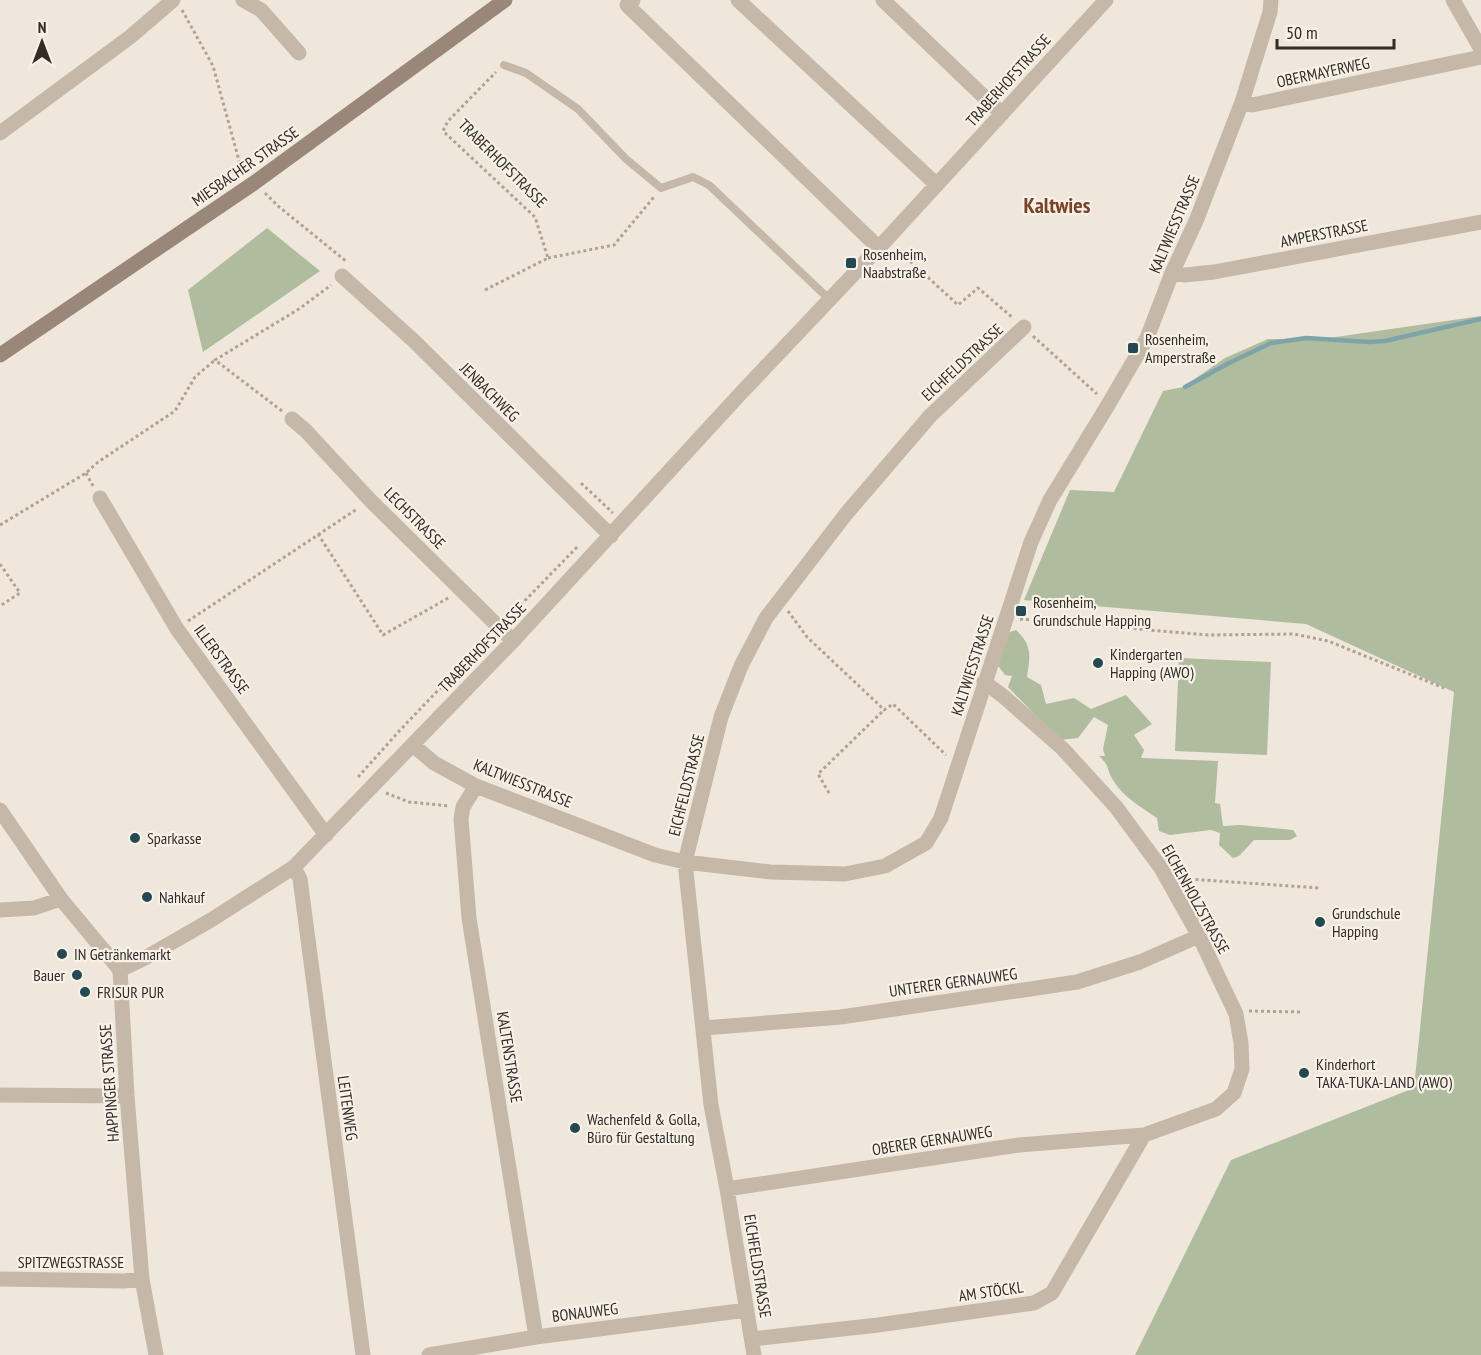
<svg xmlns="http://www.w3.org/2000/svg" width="1481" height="1355" font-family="'PT Sans Narrow',sans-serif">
	<rect width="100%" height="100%" fill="#efe7db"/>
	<path fill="#afbc9d" d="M267,228L320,271L203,352L188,290Z
		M1481,316V1355H1135L1231,1160L1414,1088L1454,692L1306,624L1024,600L1070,490L1114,492L1163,391L1183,387L1225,358L1268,339H1322Z
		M1016,630C1033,646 1030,656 1027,677L1041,685L1046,704L1074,698L1091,709L1126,695L1152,724L1134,735L1144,750L1141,758L1218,761L1215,803L1220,804L1223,826L1240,825L1293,830L1297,836L1290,840H1254L1239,856L1233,858L1219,845L1220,833L1211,830L1170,835L1159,831L1157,818C1142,808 1122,796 1113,780C1106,769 1111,767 1099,756H1105L1103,749L1108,725L1094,717L1078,738L1060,740L1008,687L1012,676L1005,675L996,663L1007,633Z
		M1179,658L1271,662L1267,755L1175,751Z"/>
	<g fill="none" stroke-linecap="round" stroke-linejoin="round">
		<path stroke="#7da4a9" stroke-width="4.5" d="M1185,387L1229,363L1271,343L1306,338L1369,342L1385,341L1481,319"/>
		<path stroke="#b1a293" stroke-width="3" stroke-dasharray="3 3" stroke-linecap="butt" d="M182,10L213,66L240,164L247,172
			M265,193L278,206L347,262
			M897,249L958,305L978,288L1013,318
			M548,258L614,245L654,197
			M485,290L548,258L535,217L443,131L448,121L496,72
			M1033,336L1097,394
			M282,411L215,360L299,309L331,285
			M86,473L93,486
			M581,483L613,513
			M0,525L86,473L98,462L175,411L195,377L215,360
			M318,534L383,635L450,597
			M0,564L20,593L0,606
			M788,611L807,637L876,702L884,710L893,704L946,755
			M508,618L579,545
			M1020,619L1209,635L1294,634L1328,641L1444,688
			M188,621L357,509
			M358,777L402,728L489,637
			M386,793L409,802L450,806
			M829,793L818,774L884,710
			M1184,881L1188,879L1320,888
			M1249,1011L1301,1012"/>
		<path stroke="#c6b8a9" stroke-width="8" d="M504,65L526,73L578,109L626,159L661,188L693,177L709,185L829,299"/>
		<path stroke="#c6b8a9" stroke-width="15" d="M243,0L261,10L299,53
			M633,0L627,5L879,248
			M738,0L937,185
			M883,0L1002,114
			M1453,0L1481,49
			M1242,102L1252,105L1481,57
			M0,133L130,37L173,0
			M1172,273L1185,275L1214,272L1481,222
			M342,276L414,341L611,536
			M292,419L306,431L370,500L513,641
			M100,498L177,629L326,835
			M413,745L434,763L476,786L655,855L685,862L771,872L845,874L885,866L926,843L941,818L1031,542L1050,500L1108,405L1147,338L1172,273L1196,221L1242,102L1270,12L1271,0
			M476,786L463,807L461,819L469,918L536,1337
			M0,810L61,899L120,970L127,1096L142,1279L156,1355
			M294,867L300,879L363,1355
			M0,910L34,908L61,899
			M120,970L145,958L211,920L294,867L513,641L741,393L887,239L1106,0
			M704,1028L841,1017L1077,982L1140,962L1199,936
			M0,1095L127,1096
			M727,1189L1019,1145L1144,1135L1216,1109L1234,1093L1242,1069L1241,1043L1236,1014L1199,936L1161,868L1116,807L1063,749L1003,696L984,682
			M0,1279L124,1281L142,1279
			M752,1339L878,1325L1034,1303L1052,1293L1144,1135
			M429,1355L536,1337L747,1310
			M754,1355L727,1189L711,1105L685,862L721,717L741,666L766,618L846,514L930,416L1024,327"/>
		<path stroke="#99887a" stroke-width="15" d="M0,355L254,183L505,0"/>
	</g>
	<g fill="#224a50" stroke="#f7f1e7" stroke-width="2">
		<rect x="845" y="257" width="12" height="12" rx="3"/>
		<rect x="1127" y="342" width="12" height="12" rx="3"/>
		<rect x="1015" y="605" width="12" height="12" rx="3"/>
		<circle cx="1098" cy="663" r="6"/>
		<circle cx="135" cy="838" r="6"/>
		<circle cx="147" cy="897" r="6"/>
		<circle cx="1320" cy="922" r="6"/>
		<circle cx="62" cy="954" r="6"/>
		<circle cx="77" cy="975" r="6"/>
		<circle cx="85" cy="992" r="6"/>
		<circle cx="1304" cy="1073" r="6"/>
		<circle cx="575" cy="1128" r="6"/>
	</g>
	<g text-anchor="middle" stroke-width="4.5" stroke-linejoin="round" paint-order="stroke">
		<g font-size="16" fill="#332c28" stroke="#f7f1e7">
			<text transform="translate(1323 72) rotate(-12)" y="6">OBERMAYERWEG</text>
			<text transform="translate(1008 80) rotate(-48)" y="6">TRABERHOFSTRASSE</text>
			<text transform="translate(503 163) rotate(45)" y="6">TRABERHOFSTRASSE</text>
			<text transform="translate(245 166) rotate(-35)" y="6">MIESBACHER STRASSE</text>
			<text transform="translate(1174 224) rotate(-67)" y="6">KALTWIESSTRASSE</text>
			<text transform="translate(1324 233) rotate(-11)" y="6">AMPERSTRASSE</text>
			<text transform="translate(962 362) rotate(-43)" y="6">EICHFELDSTRASSE</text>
			<text transform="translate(490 392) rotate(45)" y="6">JENBACHWEG</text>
			<text transform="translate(415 518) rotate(45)" y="6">LECHSTRASSE</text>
			<text transform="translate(482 647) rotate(-46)" y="6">TRABERHOFSTRASSE</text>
			<text transform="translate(222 659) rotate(54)" y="6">ILLERSTRASSE</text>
			<text transform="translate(972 665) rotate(-72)" y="6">KALTWIESSTRASSE</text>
			<text transform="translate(523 783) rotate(22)" y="6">KALTWIESSTRASSE</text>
			<text transform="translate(686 785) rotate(-76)" y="6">EICHFELDSTRASSE</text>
			<text transform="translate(1196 899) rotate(61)" y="6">EICHENHOLZSTRASSE</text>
			<text transform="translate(953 982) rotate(-8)" y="6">UNTERER GERNAUWEG</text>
			<text transform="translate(510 1057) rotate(81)" y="6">KALTENSTRASSE</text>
			<text transform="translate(109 1083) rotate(-94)" y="6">HAPPINGER STRASSE</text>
			<text transform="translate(348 1108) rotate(82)" y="6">LEITENWEG</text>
			<text transform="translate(932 1140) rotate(-9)" y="6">OBERER GERNAUWEG</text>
			<text x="71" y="1268">SPITZWEGSTRASSE</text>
			<text transform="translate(758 1266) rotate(81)" y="6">EICHFELDSTRASSE</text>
			<text transform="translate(991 1291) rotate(-8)" y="6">AM STÖCKL</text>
			<text transform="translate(585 1312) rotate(-7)" y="6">BONAUWEG</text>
		</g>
		<g font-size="16" fill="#332c28" stroke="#f7f1e7" text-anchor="start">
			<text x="863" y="260">Rosenheim,<tspan x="863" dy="18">Naabstraße</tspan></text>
			<text x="1145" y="345">Rosenheim,<tspan x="1145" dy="18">Amperstraße</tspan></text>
			<text x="1033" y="608">Rosenheim,<tspan x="1033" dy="18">Grundschule Happing</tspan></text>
			<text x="1110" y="660">Kindergarten<tspan x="1110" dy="18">Happing (AWO)</tspan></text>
			<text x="147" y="844">Sparkasse</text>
			<text x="159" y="903">Nahkauf</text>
			<text x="1332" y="919">Grundschule<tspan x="1332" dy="18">Happing</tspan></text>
			<text x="74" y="960">IN Getränkemarkt</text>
			<text x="65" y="981" text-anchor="end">Bauer</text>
			<text x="97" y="998">FRISUR PUR</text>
			<text x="1316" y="1070">Kinderhort<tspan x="1316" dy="18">TAKA-TUKA-LAND (AWO)</tspan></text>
			<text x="587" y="1125">Wachenfeld &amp; Golla,<tspan x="587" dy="18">Büro für Gestaltung</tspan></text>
		</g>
		<g font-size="22" font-weight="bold" fill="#7a4329" stroke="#f7f1e7">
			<text x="1057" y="213">Kaltwies</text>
		</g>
	</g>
	<g transform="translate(42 42)" stroke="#f7f1e7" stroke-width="4.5" paint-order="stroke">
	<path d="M0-4.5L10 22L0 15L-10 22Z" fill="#332c28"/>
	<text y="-9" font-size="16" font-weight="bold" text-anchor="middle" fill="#332c28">N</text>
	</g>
	<path d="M1277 39v9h117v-9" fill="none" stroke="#332c28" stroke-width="3"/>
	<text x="1286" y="39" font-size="18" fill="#332c28" stroke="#f7f1e7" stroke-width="4.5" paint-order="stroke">50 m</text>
</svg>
